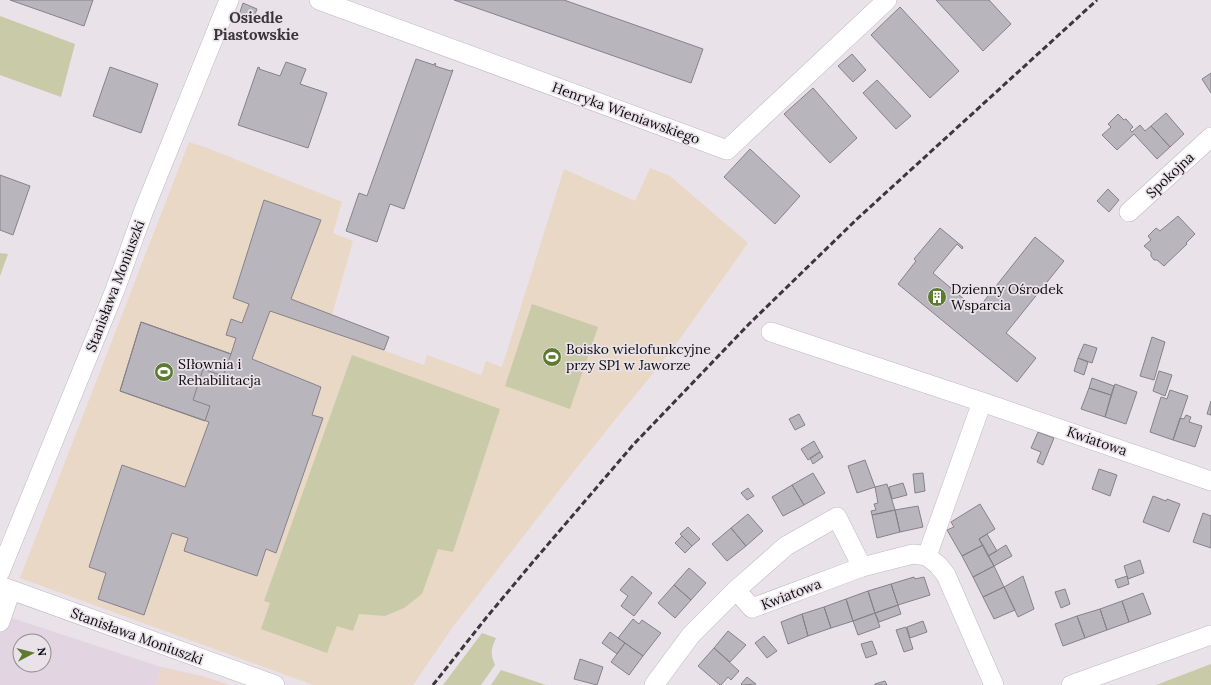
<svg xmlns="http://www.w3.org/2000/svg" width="1211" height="685" font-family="Lora,serif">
	<rect width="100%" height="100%" fill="#e9e2e9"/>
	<path fill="#e2d5e1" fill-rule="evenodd" d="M0,614L161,667L157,685H0ZM20,641H44V665H20Z"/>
	<path fill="#ecd5ca" d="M161,667L202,676L230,685H157Z"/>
	<path fill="#e9d8c6" d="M189,142L210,149L342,202L333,233L353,241L332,315L389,337L385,351L424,365L427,355L481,375L486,361L502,367L564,169L635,201L650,168L670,176L748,243L674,347L578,466L452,628L413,685H313L20,578Z"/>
	<path fill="#c8caa8" d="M0,16L75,44L61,97L0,75Z
		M0,253L8,254L0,276Z
		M532,304L598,327L570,409L505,386Z
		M352,355L500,409L453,552L438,549L422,594L404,608L385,616L359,614L353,631L337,626L327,653L261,629L270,603L264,601Z
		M482,633L496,638C491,649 490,653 495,665L481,685H443Z
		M1211,664V685H1156Z
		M501,670L546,685H491Z"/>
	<path fill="#b9b5bd" stroke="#86828a" d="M10,0H93L84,26Z
		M454,0H564L703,49L691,83Z
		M936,0H989L1011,24L983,51Z
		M243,3L257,9L252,22L238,18Z
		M900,7L959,71L930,98L871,35Z
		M852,54L866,70L853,82L838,66Z
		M416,59L434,65L435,63L436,64L435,66L451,71L452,70H453L404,209L390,204L377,242L346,231L359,193L367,196Z
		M286,62L306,69L300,84L327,93L308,148L238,125L258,67L260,68L259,69L280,76Z
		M110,67L158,84L141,133L93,116Z
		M1211,73V93L1202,79Z
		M877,80L911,116L896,129L863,93Z
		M813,88L857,138L830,163L784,114Z
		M1166,113L1184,134L1170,147L1151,126Z
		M1118,114L1124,120L1126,119L1133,127L1130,130L1132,132L1140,125L1145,131L1151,126L1170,147L1157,159L1134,134L1117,150L1102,135L1111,127L1108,124Z
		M750,149L800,196L775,224L724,177Z
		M0,175L30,186L13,235L0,230Z
		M1108,189L1119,200L1109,212L1097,201Z
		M264,200L321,220L291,299L389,337L384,350L270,311L252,359L321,387L312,415L323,418L276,553L266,549L257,576L184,551L188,538L172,533L144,615L98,599L106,573L89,567L122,465L185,487L209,422L120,391L141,322L231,354L236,338L226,335L231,319L242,323L249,304L233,298Z
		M1178,216L1195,234L1186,243L1187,244L1164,266L1157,260H1154L1151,256V252L1144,246L1151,240L1148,236L1156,228L1160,231Z
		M940,228L963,247L962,249L957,244L933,273L977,310L1035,237L1064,261L1006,333L1036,358L1017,382L898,284L916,261L914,259Z
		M141,322L231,354L223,376L203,369L193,400L210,406L205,421L120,391Z
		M1152,337L1165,342L1154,380L1140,376Z
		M1084,344L1097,348L1092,363L1078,358Z
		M1078,358L1088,362L1084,375L1074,371Z
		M1159,371L1172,375L1165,396L1153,391Z
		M1092,378L1114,386L1111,395L1089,388Z
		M1115,384L1137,392L1126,424L1105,417Z
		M1089,388L1111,395L1105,417L1081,409Z
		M1170,390L1188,396L1173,440L1150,432L1161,397L1167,399Z
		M1211,401V415L1207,414Z
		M799,414L805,425L795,430L789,419Z
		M1186,415L1191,417L1189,422L1202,426L1195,447L1173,440L1180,418L1184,419Z
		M1038,432L1054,438L1043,465L1037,462L1041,452L1031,448Z
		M814,441L820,452L808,460L801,449Z
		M820,452L823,457L813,464L810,458Z
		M865,460L875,487L857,493L848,466Z
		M1099,469L1117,475L1110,496L1092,489Z
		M813,473L825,493L804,505L792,485Z
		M923,473L925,491L915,493L913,474Z
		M903,483L907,495L892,499L889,487Z
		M887,484L895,510L872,515L871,511L876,510L874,504L878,503L875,487Z
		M792,485L804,505L783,516L772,497Z
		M748,488L754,496L747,500L741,493Z
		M1153,496L1166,501L1167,499L1180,504L1169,532L1143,522Z
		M980,504L995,529L979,539L983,545L962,556L947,530L954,527L951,522Z
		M918,506L923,527L900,532L895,510Z
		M895,510L900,532L877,538L872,515Z
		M1203,513L1211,516V548L1193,542Z
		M748,514L763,531L746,546L731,528Z
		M688,527L700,539L692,546L680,534Z
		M731,528L746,546L727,561L712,544Z
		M987,534L997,551L988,556L979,539Z
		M682,536L692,546L685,553L675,543Z
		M983,545L994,566L973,577L962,556Z
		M1006,545L1012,556L994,566L988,556Z
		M1140,560L1144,573L1128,579L1124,566Z
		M994,566L1004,587L983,597L973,577Z
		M689,568L706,583L691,600L674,585Z
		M632,576L652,593L634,616L621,606L628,596L620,590Z
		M1023,576L1034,609L1018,617L1004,587Z
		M1127,576L1129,584L1118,588L1115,580Z
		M914,577L915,579L924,577L930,595L898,605L891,584Z
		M891,584L898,605L875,613L868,591Z
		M674,585L691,600L675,618L658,603Z
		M1004,587L1015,610L994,619L983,597Z
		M1065,589L1070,604L1061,608L1055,592Z
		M868,591L875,613L853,621L846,599Z
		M1143,593L1151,614L1129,622L1122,601Z
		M846,599L853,621L831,628L824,607Z
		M1122,601L1129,622L1107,630L1100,609Z
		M898,605L901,614L879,622L875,613Z
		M824,607L831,628L808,636L802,614Z
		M1100,609L1107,630L1085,638L1077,616Z
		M875,613L880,627L858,635L853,621Z
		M802,614L808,636L788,644L781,622Z
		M1077,616L1085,638L1063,646L1055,624Z
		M633,619L639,624L642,620L661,633L643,656L618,638Z
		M923,621L927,632L910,638L907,627Z
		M906,627L913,649L904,652L896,630Z
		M728,631L746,645L730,662L714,648Z
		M610,632L625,643L617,654L602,643Z
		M764,636L777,651L767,658L755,643Z
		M872,641L877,654L866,658L861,644Z
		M625,643L643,656L629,675L611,662Z
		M714,648L739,671L731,680L728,677L721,685H720L698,666Z
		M580,659L603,667L597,685L574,679Z
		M747,677L756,684L742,685L741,684Z
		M885,681L887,685H875V684Z"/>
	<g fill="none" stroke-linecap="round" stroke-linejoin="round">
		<defs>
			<path id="minor" d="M319,0L727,150L887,0
				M1129,212L1211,137
				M771,332L982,402L1211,481
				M927,556L982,402
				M0,572L115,290L144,210L229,0
				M0,586L275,685
				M736,590L786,546L837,517L862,567
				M0,622L11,590
				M654,685L691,635L736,590L752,608L862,567L913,554L927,556L938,565L946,575L994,685
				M1071,685L1211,635"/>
		</defs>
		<use href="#minor" stroke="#c0b9c0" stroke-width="20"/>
		<use href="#minor" stroke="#fff" stroke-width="19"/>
		<path stroke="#3b373b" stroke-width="3" stroke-dasharray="6 3" stroke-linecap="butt" d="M433,685L486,618L532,563L633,445L749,324L857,219L1097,0"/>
	</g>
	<defs>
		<symbol id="building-disc" viewBox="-11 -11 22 22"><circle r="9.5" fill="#5d7b30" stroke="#e9e2e9"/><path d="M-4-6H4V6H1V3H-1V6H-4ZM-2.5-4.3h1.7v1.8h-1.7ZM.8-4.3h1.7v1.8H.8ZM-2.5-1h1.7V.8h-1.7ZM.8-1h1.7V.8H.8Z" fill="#fff"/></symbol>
		<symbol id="stadium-disc" viewBox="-11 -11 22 22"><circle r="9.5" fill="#5d7b30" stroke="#e9e2e9"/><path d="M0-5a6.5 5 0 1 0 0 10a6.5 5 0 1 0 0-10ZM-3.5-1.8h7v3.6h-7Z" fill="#fff"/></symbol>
	</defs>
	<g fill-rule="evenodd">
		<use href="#building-disc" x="926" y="286" width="22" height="22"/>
		<use href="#stadium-disc" x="541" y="346" width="22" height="22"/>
		<use href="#stadium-disc" x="153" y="361" width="22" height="22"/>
	</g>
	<g text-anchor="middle" stroke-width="3.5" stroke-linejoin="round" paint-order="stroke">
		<g font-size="14" fill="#0d0b0d" stroke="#e9e2e9">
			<text transform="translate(626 113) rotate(20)" y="5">Henryka Wieniawskiego</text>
			<text transform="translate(1170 175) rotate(-43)" y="5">Spokojna</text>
			<text transform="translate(115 286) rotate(-69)" y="5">Stanisława Moniuszki</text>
			<text transform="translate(1097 441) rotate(19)" y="5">Kwiatowa</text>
			<text transform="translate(791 594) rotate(-21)" y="5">Kwiatowa</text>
			<text transform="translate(137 636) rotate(20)" y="5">Stanisława Moniuszki</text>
		</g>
		<g font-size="14" fill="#0d0b0d" stroke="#e9e2e9" text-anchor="start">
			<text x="951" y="294">Dzienny Ośrodek<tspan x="951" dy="16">Wsparcia</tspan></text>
			<text x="566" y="354">Boisko wielofunkcyjne<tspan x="566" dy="16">przy SP1 w Jaworze</tspan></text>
			<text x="178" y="369">SIłownia i<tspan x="178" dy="16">Rehabilitacja</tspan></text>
		</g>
		<g font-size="15" font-weight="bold" fill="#3a343a" stroke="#e9e2e9">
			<text x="256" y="23">Osiedle<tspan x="256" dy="17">Piastowskie</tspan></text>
		</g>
	</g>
	<g transform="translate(32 653) rotate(83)"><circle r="19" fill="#e9e2e9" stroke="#918c91"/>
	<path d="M0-3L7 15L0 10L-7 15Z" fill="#5d7b30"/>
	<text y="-6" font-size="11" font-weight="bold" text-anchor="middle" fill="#0d0b0d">N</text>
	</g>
</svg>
